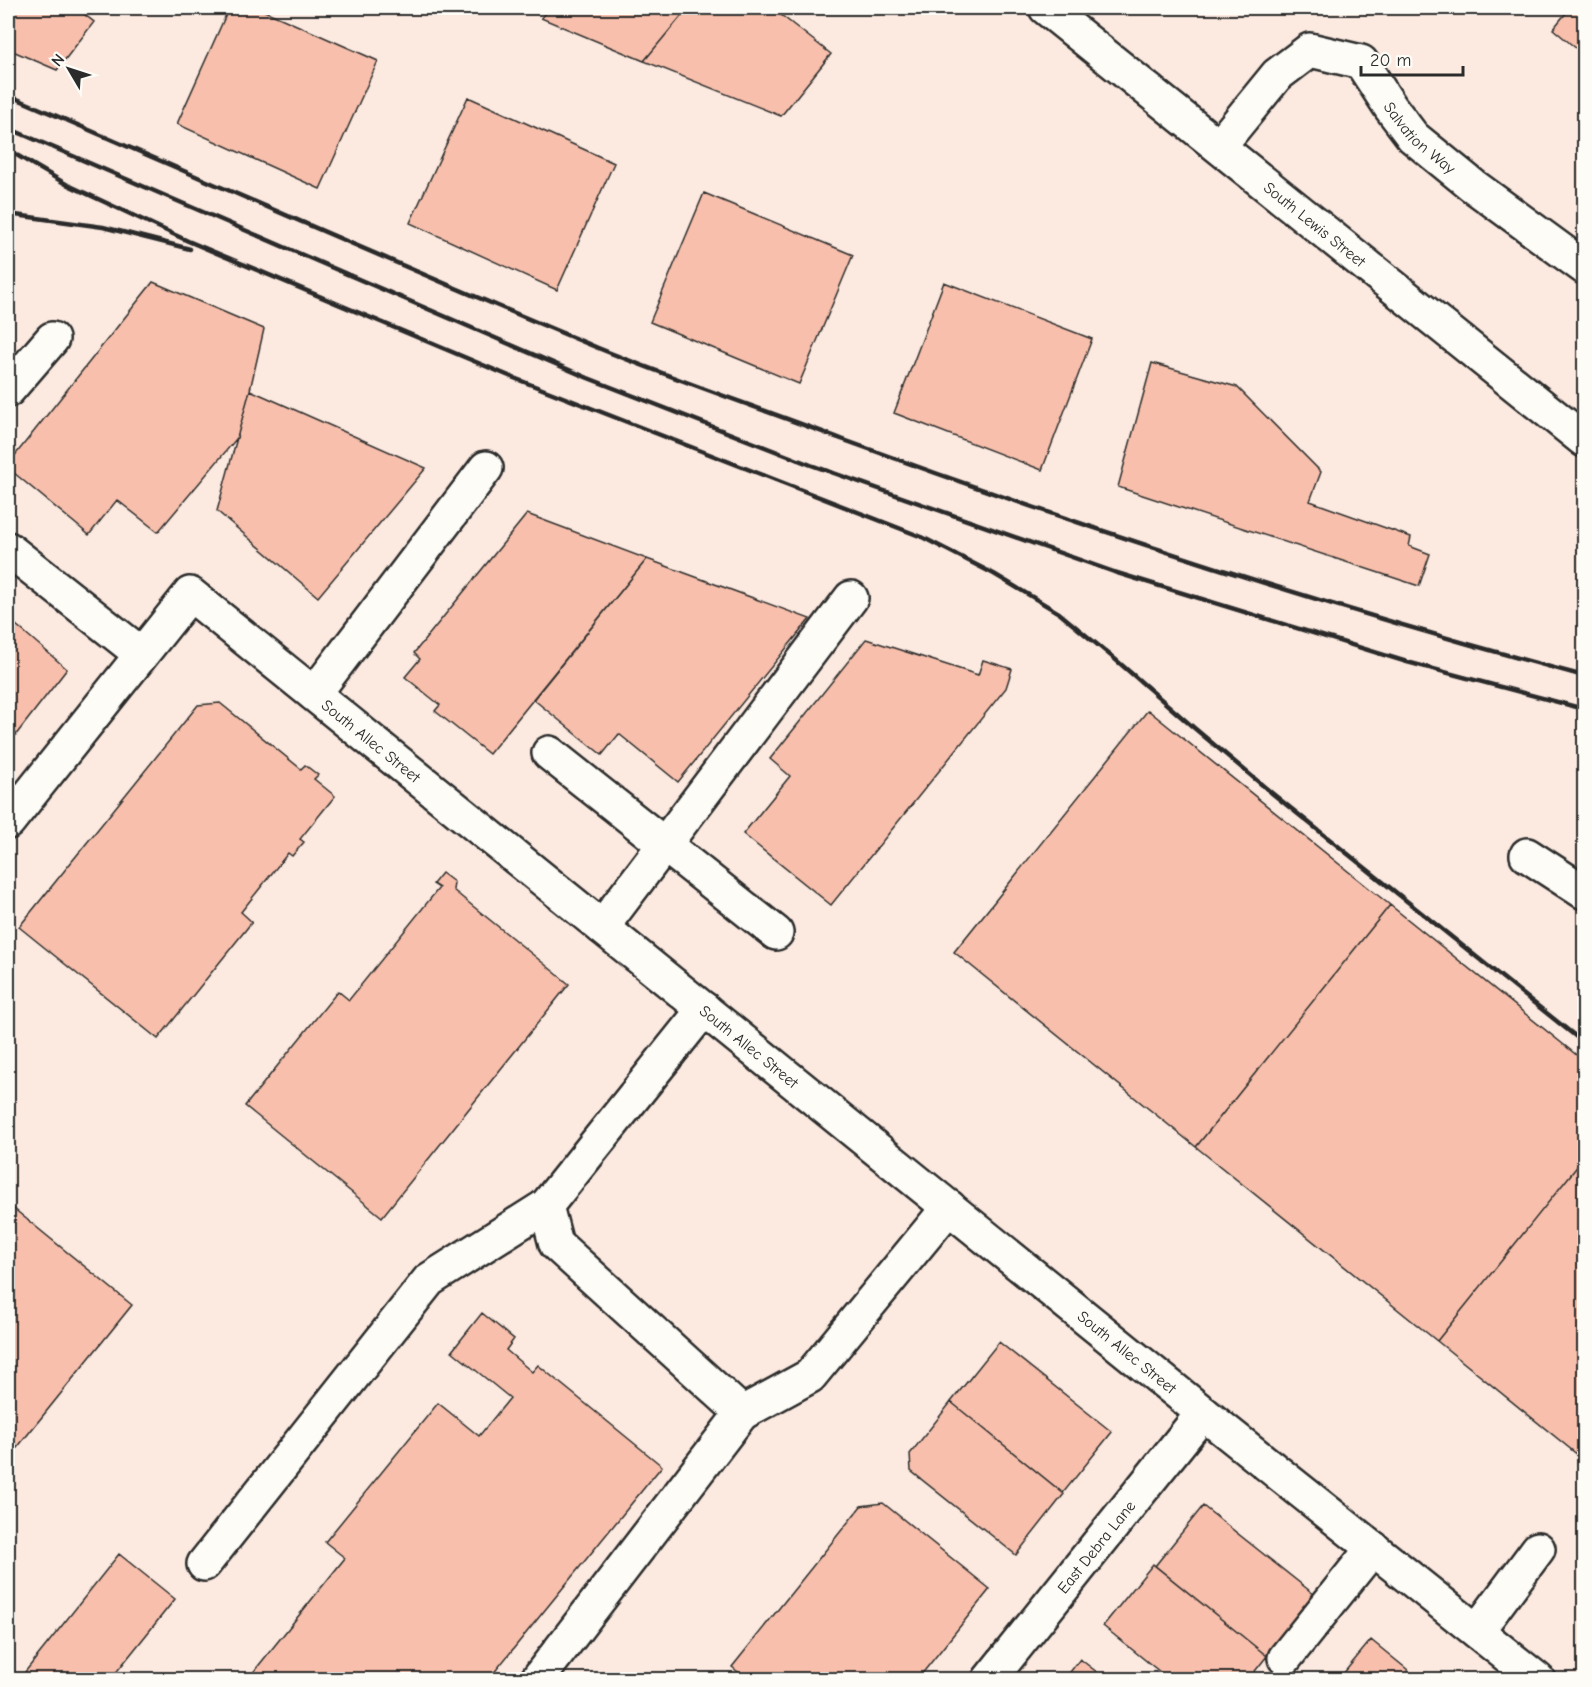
<svg xmlns="http://www.w3.org/2000/svg" width="1592" height="1687" font-family="'Comic Neue',sans-serif">
	<rect width="100%" height="100%" fill="#fceae0"/>
	<filter id="ink" filterUnits="userSpaceOnUse"><feTurbulence type="fractalNoise" baseFrequency=".0167" numOctaves="2"/><feDisplacementMap in="SourceGraphic" scale="12" xChannelSelector="R" yChannelSelector="G"/><feConvolveMatrix kernelMatrix="1 2 1 2 8 2 1 2 1" color-interpolation-filters="sRGB"/></filter>
	<g filter="url(#ink)">
		<path fill="#f8c0ac" stroke="#2b2b2b" stroke-width="1.5" d="M8,8H76L94,22L57,70L8,49Z
			M229,8H258L378,61L320,189L177,124Z
			M549,8H688L644,61L541,18Z
			M688,8H772L831,54L781,116L644,61Z
			M1570,8H1584V55L1553,29Z
			M468,97L614,163L557,290L410,223Z
			M704,193L853,255L799,384L650,322Z
			M153,282L264,329L250,390L237,438L158,532L117,500L89,535L8,468V464Z
			M944,282L1092,339L1042,470L894,413Z
			M1152,363L1237,387L1321,472L1310,501L1411,537L1409,546L1430,554L1419,586L1118,487Z
			M250,390L426,468L318,597L217,511Z
			M527,514L647,559L489,754L435,711L440,705L405,677L420,659L414,653Z
			M647,559L810,619L678,782L619,734L602,755L533,699Z
			M8,618L67,669L8,745Z
			M866,639L978,675L983,660L1012,669L1006,688L831,905L743,834L790,776L770,759Z
			M220,703L301,769L305,765L318,775L314,779L335,796L300,839L304,842L292,856L288,853L241,912L252,922L158,1039L19,927L198,705Z
			M1148,710L1390,905L1196,1147L954,952Z
			M442,873L454,882L453,890L569,984L382,1217L245,1106L338,991L349,1000L439,888L433,884Z
			M1390,905L1584,1061V1158L1437,1341L1196,1147Z
			M1584,1158V1460L1437,1341Z
			M8,1204L132,1305L8,1459Z
			M482,1313L514,1339L506,1350L532,1372L538,1365L662,1466L488,1680H247L345,1558L325,1542L438,1403L479,1436L510,1398L452,1351Z
			M999,1342L1112,1432L1063,1493L951,1402Z
			M951,1402L1064,1494L1016,1555L911,1471L910,1454Z
			M883,1503L990,1589L917,1680H748L732,1667L861,1506Z
			M1203,1506L1315,1595L1267,1656L1155,1566Z
			M119,1554L175,1599L110,1680H23L27,1674L25,1672Z
			M1153,1564L1267,1656L1248,1680H1170L1103,1626Z
			M1371,1640L1408,1670L1407,1671L1417,1680H1338Z
			M1080,1659L1107,1680H1064Z"/>
		<g fill="none" stroke-linecap="round" stroke-linejoin="round">
			<defs>
				<g id="minor">
					<path id="s1" d="M1219,146L1277,75L1310,50L1361,62L1391,108L1413,137L1472,185L1584,267"/>
					<path d="M8,390L52,339"/>
					<path d="M8,549L141,654"/>
					<path d="M314,694L486,468"/>
					<path d="M549,753L776,933"/>
					<path id="s2" d="M8,822L190,594L1203,1413L1538,1680"/>
					<path d="M1527,855L1584,892"/>
					<path d="M602,927L851,598"/>
					<path d="M704,1009L546,1206L556,1244L742,1413L810,1376L949,1207"/>
					<path d="M204,1564L429,1280L546,1206"/>
					<path d="M1477,1631L1538,1549"/>
					<path d="M1285,1658L1373,1548"/>
					<path d="M537,1680L742,1413"/>
					<path id="s3" d="M989,1680L1203,1413"/>
				</g>
				<g id="major">
					<path id="s4" d="M1046,8L1584,440"/>
				</g>
			</defs>
			<use href="#minor" stroke="#2b2b2b" stroke-width="38"/>
			<use href="#major" stroke="#2b2b2b" stroke-width="38"/>
			<use href="#minor" stroke="#fdfcf7" stroke-width="33"/>
			<use href="#major" stroke="#fdfcf7" stroke-width="33"/>
			<path stroke="#2b2b2b" stroke-width="4.5" d="M8,95C204,179 400,266 598,348C679,381 762,409 844,440C1087,529 1334,609 1584,676
				M8,128L588,378L811,465L1114,572L1407,662L1584,709
				M8,150L66,184L188,241L514,378L922,537L994,574L1059,613L1116,660L1193,727L1273,794L1584,1043
				M8,214L103,227L190,249"/>
		</g>
	</g>
	<g text-anchor="middle" stroke-width="4.5" stroke-linejoin="round" paint-order="stroke">
		<g font-size="16" fill="#2b2b2b" stroke="#fdfcf7">
			<text dy="6" stroke="none"><textPath href="#s1" startOffset="282">Salvation Way</textPath></text>
			<text dy="6" stroke="none"><textPath href="#s4" startOffset="345">South Lewis Street</textPath></text>
			<text dy="6" stroke="none"><textPath href="#s2" startOffset="525">South Allec Street</textPath></text>
			<text dy="6" stroke="none"><textPath href="#s2" startOffset="1011">South Allec Street</textPath></text>
			<text dy="6" stroke="none"><textPath href="#s2" startOffset="1497">South Allec Street</textPath></text>
			<text dy="6" stroke="none"><textPath href="#s3" startOffset="171">East Debra Lane</textPath></text>
		</g>
	</g>
	<rect width="1592" height="1687" fill="none" stroke="#fdfcf7" stroke-width="30"/>
	<rect x="15" y="15" width="1562" height="1657" fill="none" stroke="#2b2b2b" stroke-width="2" filter="url(#ink)"/>
	<g transform="translate(69 69) rotate(309)" stroke="#fdfcf7" stroke-width="4.5" paint-order="stroke">
	<path d="M0-4.5L10 22L0 15L-10 22Z" fill="#2b2b2b"/>
	<text y="-9" font-size="16" font-weight="bold" text-anchor="middle" fill="#2b2b2b">N</text>
	</g>
	<path d="M1361 66v9h102v-9" fill="none" stroke="#2b2b2b" stroke-width="3"/>
	<text x="1370" y="66" font-size="18" fill="#2b2b2b" stroke="#fdfcf7" stroke-width="4.5" paint-order="stroke">20 m</text>
</svg>
